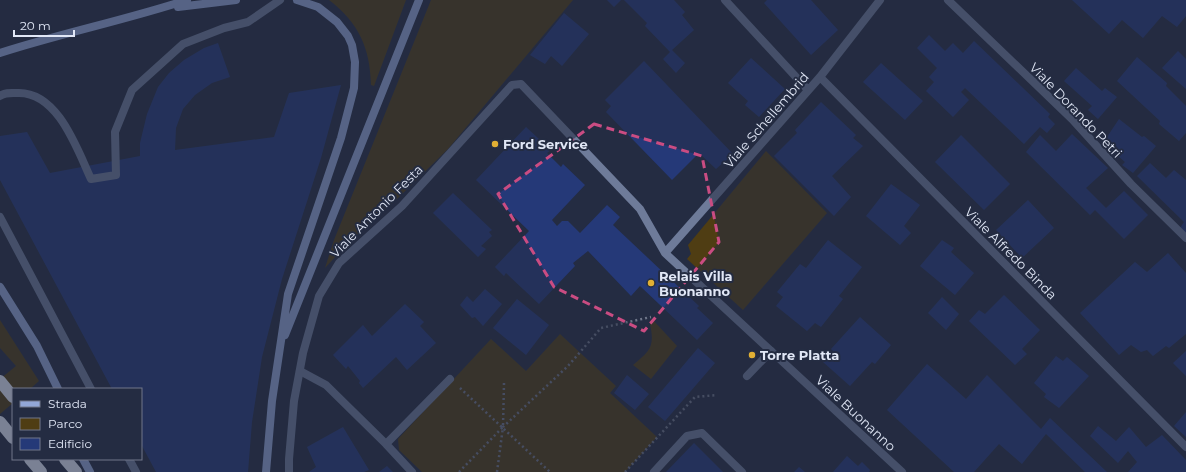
<svg xmlns="http://www.w3.org/2000/svg" width="1186" height="472" font-family="Montserrat,sans-serif">
	<rect width="100%" height="100%" fill="#242c42"/>
	<path fill="#4f3d13" d="M329,0H406L374,86L371,85C370,48 359,23 329,0Z
		M431,0H573L448,149L396,200L350,241L325,268L334,240Z
		M766,151L827,213L743,310L687,259L691,254L688,245Z
		M0,320L39,381L30,389H13V403L0,414V379L16,366L0,348Z
		M653,320L677,346L651,379L633,365C650,351 655,347 650,324Z
		M560,334L616,386L610,393L657,437L625,472H422L399,450L398,439L491,339L526,371Z"/>
	<path fill="#253978" d="M607,0H621L614,7Z
		M624,0H674L685,12L682,15L694,30L672,50L685,63L676,73L663,59L670,52L645,26L647,23Z
		M767,0H811L838,30L811,55L764,3Z
		M1072,0H1186V16L1177,27L1162,16L1143,38L1122,20L1109,34Z
		M564,13L589,34L562,66L551,56L545,64L530,55Z
		M929,35L945,51L953,43L963,53L974,41L1050,114L1048,117L1055,124L1047,133L1040,127L1024,144L965,88L961,92L969,100L953,117L926,91L934,82L929,77L937,68L917,48Z
		M218,43L230,77L212,83L195,95L183,109L176,128L175,150L274,137L289,93L341,85L321,158L282,279L262,357L252,422L248,472H156L141,444V389H112L0,180V136L27,132L50,173L140,156V143L147,114L158,87L169,73L184,60L204,48Z
		M1178,51L1186,59V89L1162,68Z
		M1137,57L1167,83L1166,86L1186,106V133L1179,141L1159,124L1160,121L1117,81Z
		M751,58L785,89L759,117L745,105L748,101L728,83Z
		M644,61L733,154L716,169L699,153L672,180L606,112L611,106L605,100Z
		M881,63L923,101L905,120L863,82Z
		M1076,68L1102,91L1105,88L1117,97L1098,119L1088,110L1092,106L1064,81Z
		M821,102L856,135L853,138L863,146L832,176L851,197L834,216L774,156L797,133L795,130Z
		M1119,119L1142,137L1144,136L1156,146L1133,173L1122,165L1125,162L1103,143Z
		M526,127L551,150L547,153L561,167L563,164L585,185L552,220L557,226L562,221H568L580,233L607,205L620,217L613,225L699,306L697,308L713,323L697,340L640,286L631,296L588,251L573,263L575,266L539,304L506,273L504,276L495,267L529,231L476,180Z
		M1072,134L1108,168L1086,188L1106,208L1124,191L1148,215L1124,239L1095,210L1090,215L1026,152L1040,135L1056,151Z
		M961,135L1010,184L984,210L935,162Z
		M1150,163L1166,178L1174,170L1186,180V233L1180,228L1184,222L1137,176Z
		M891,184L920,205L904,226L911,233L900,245L866,216Z
		M453,193L492,230L489,232L492,236L481,246L486,249L478,257L433,213Z
		M1028,200L1054,228L1022,258L996,230Z
		M828,240L862,267L839,296L843,299L821,327L815,323L807,331L776,306L783,297L777,292L800,264L806,268Z
		M942,240L954,248L951,252L974,273L955,295L920,266Z
		M1168,253L1186,273V334L1169,348L1166,346L1153,356L1147,350L1141,352L1131,345L1119,355L1080,313L1135,262L1147,272Z
		M485,289L502,304L483,326L475,317L472,318L460,305L467,296L473,302Z
		M1004,295L1040,330L1022,349L1027,354L1015,365L969,321L979,310L985,314Z
		M942,297L959,314L946,330L928,313Z
		M517,299L549,325L526,355L493,328Z
		M405,304L424,322L420,326L436,343L407,370L396,357L363,388L359,383L360,381L348,366L346,369L333,355L363,325L372,336Z
		M860,317L891,345L875,364L872,362L850,386L823,362L833,351L831,349Z
		M698,348L715,363L665,421L648,407Z
		M1186,351V376L1173,363Z
		M1056,356L1063,361L1067,357L1089,376L1059,408L1044,397L1046,394L1034,383Z
		M927,364L966,399L987,375L1041,429L1050,418L1107,472H1085L1046,434L1022,464L999,444L974,472H954L887,410Z
		M627,375L649,394L635,410L614,393Z
		M1186,412V437L1174,426Z
		M1098,426L1116,441L1129,427L1146,447L1162,435L1186,460V472H1128L1137,462L1128,451L1118,463L1090,436Z
		M343,427L369,470L364,472H309L316,467L307,447Z
		M694,443L723,472H666Z
		M847,456L858,466L862,462L870,470L869,472H833Z
		M387,466L393,472H379Z
		M799,467L805,472H794Z"/>
	<g fill="none" stroke-linecap="round" stroke-linejoin="round">
		<path stroke="#6f7689" stroke-width="2.5" stroke-dasharray="2 3" stroke-linecap="butt" d="M460,388L550,472
			M459,472L503,427L504,383
			M497,472L503,427L568,366L601,328L651,317
			M625,472L695,397L717,395"/>
		<path stroke="#6e7b99" stroke-width="8" d="M0,96C6,92 11,93 18,93C58,92 77,149 91,179L116,175L115,132L132,90L183,44L224,28L248,22L280,0
			M0,217L91,389
			M300,371L326,385L386,444L412,472
			M747,376L771,351
			M386,444L450,379
			M129,459L136,472"/>
		<path stroke="#6e7b99" stroke-width="8" d="M725,0L808,90
			M948,0L1072,119L1131,184L1186,238
			M820,77L1186,447
			M665,253L820,77L880,0
			M289,472V459L294,401L303,353L319,296L339,263L402,206L512,85L521,84L640,209L665,253L902,472
			M654,472L687,436L702,433L742,472"/>
		<path stroke="#92a7d8" stroke-width="8" d="M178,7L236,0
			M0,53C62,33 126,20 187,0
			M0,287L37,346L58,389
			M285,335L419,0
			M83,459L90,472
			M266,472L272,401L288,294L341,138L354,88L355,62L352,45L348,36L337,22L318,7L297,0"/>
		<path stroke="#e2e9f8" stroke-width="12" d="M0,381L13,397
			M0,422L13,438
			M30,459L41,472
			M65,459L76,472"/>
	</g>
	<path d="M0 0H1186V472H0ZM594,124L702,156L719,242L644,331L554,287L498,194Z" fill="#242c42" fill-opacity=".55" fill-rule="evenodd"/>
	<path fill="none" stroke="#ca4c82" stroke-width="3" stroke-dasharray="8 5" stroke-linejoin="round" d="M594,124L702,156L719,242L644,331L554,287L498,194Z"/>
	<g fill="#e1af34" stroke="#242c42" stroke-width="1.5">
		<circle cx="495" cy="144" r="4"/>
		<circle cx="651" cy="283" r="4"/>
		<circle cx="752" cy="355" r="4"/>
	</g>
	<g text-anchor="middle" stroke-width="4" stroke-linejoin="round" paint-order="stroke">
		<g font-size="13" fill="#e1e7f6" stroke="#242c42">
			<text transform="translate(1076 110) rotate(46)" y="5">Viale Dorando Petri</text>
			<text transform="translate(766 120) rotate(-49)" y="5">Viale Schellembrid</text>
			<text transform="translate(376 211) rotate(-45)" y="5">Viale Antonio Festa</text>
			<text transform="translate(1011 253) rotate(45)" y="5">Viale Alfredo Binda</text>
			<text transform="translate(856 413) rotate(43)" y="5">Viale Buonanno</text>
		</g>
		<g font-size="13" font-weight="bold" fill="#e1e7f6" stroke="#242c42" text-anchor="start">
			<text x="503" y="149">Ford Service</text>
			<text x="659" y="281">Relais Villa<tspan x="659" dy="15">Buonanno</tspan></text>
			<text x="760" y="360">Torre Platta</text>
		</g>
	</g>
	<rect x="12" y="388" width="130" height="72" fill="#242c42" stroke="#70778a"/>
	<rect x="20" y="401" width="20" height="6" fill="#92a7d8" stroke="#70778a"/>
	<text x="48" y="408" font-size="12" fill="#e1e7f6">Strada</text>
	<rect x="20" y="418" width="20" height="12" fill="#4f3d13" stroke="#70778a"/>
	<text x="48" y="428" font-size="12" fill="#e1e7f6">Parco</text>
	<rect x="20" y="438" width="20" height="12" fill="#253978" stroke="#70778a"/>
	<text x="48" y="448" font-size="12" fill="#e1e7f6">Edificio</text>
	<path d="M14 30v6h60v-6" fill="none" stroke="#e1e7f6" stroke-width="2"/>
	<text x="20" y="30" font-size="12" fill="#e1e7f6" stroke="#242c42" stroke-width="3" paint-order="stroke">20 m</text>
</svg>
